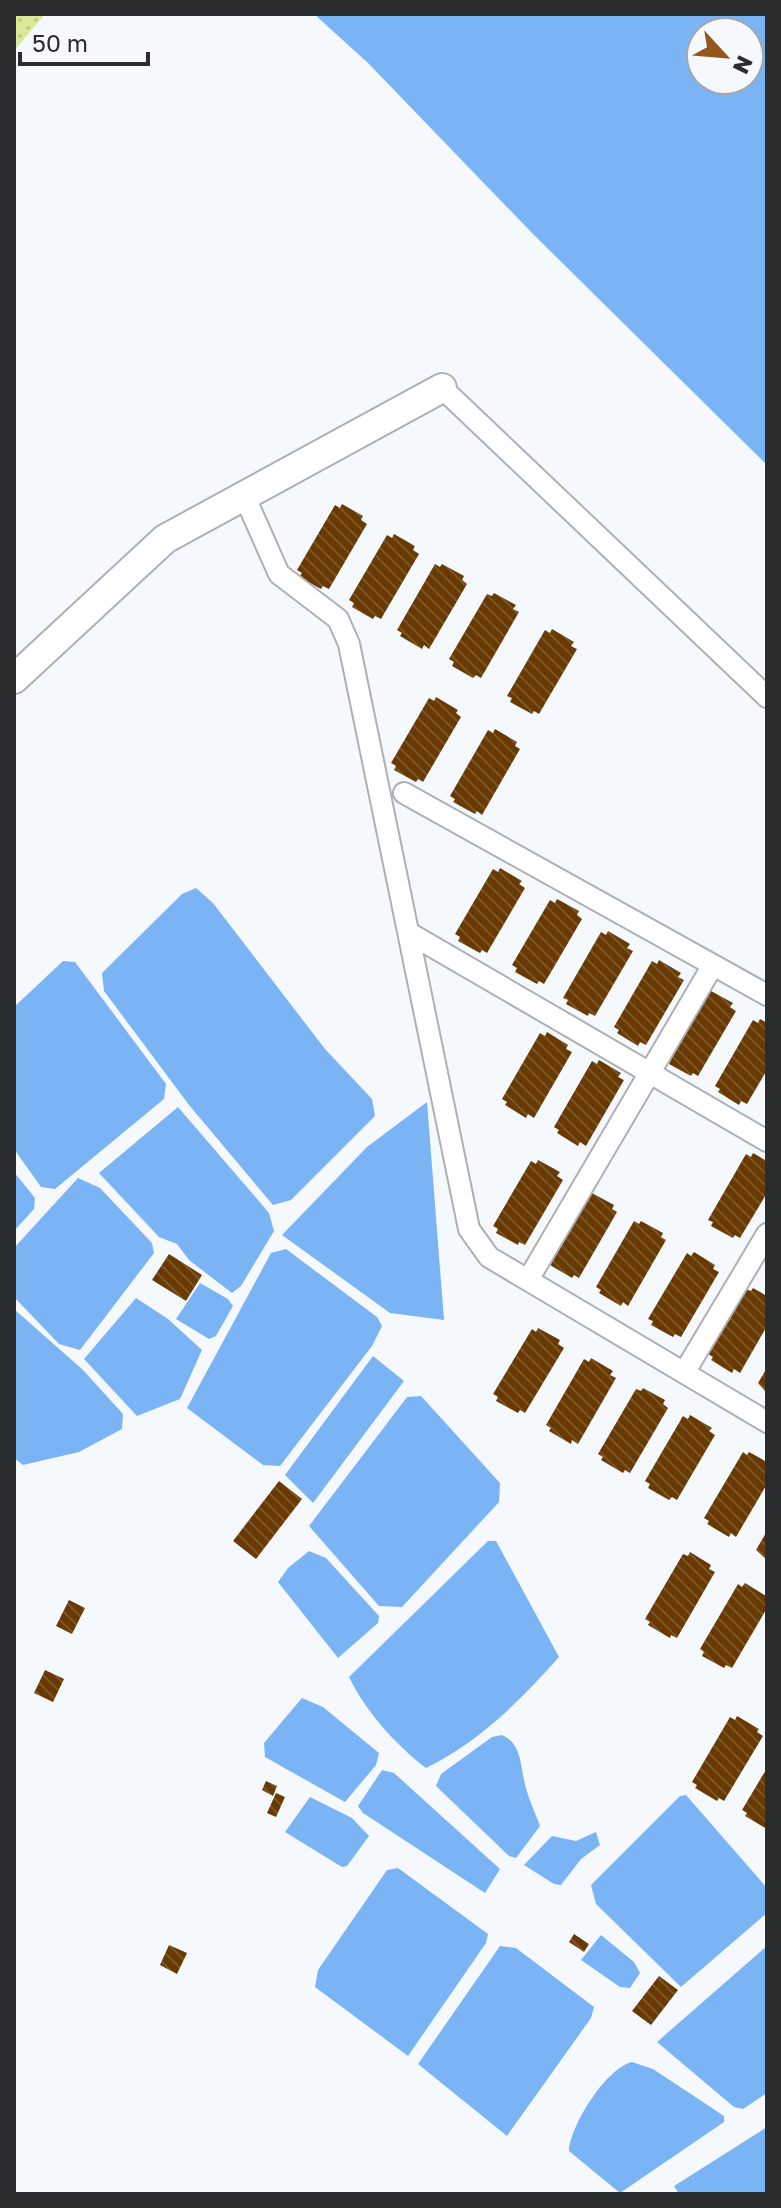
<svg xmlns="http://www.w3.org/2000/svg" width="781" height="2208" font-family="'Golos Text',sans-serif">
	<defs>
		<pattern id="grass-dots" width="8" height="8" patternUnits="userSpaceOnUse" patternTransform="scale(2)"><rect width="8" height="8" fill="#dde799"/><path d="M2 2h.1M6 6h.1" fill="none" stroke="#bec684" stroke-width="1.8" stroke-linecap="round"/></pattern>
		<pattern id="building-back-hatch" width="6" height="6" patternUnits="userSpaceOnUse" patternTransform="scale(2)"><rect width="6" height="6" fill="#683a02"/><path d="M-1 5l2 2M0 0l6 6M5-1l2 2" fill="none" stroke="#795528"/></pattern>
	</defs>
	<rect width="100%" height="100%" fill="#f5f9fd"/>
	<path fill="url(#grass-dots)" d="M14,14H45L14,51Z"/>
	<path fill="#7bb4f5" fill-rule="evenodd" d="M314,14H767V465L533,234L368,63ZM701,32H749V80H701Z
		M196,888L213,903L325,1049L372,1099L375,1116L291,1200L273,1205L189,1105L104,991L102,973L182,894Z
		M63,961L75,962L166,1084L164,1099L55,1189L41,1187L14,1149V1007Z
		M427,1102L444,1320L390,1313L282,1235L367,1147Z
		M178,1107L269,1213L274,1231L241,1286L232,1293L189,1260L177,1244L159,1237L99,1173Z
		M14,1172L35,1198L34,1209L14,1231Z
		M78,1178L100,1188L152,1243L154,1253L80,1350L59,1344L14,1297V1248Z
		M286,1249L377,1317L382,1326L372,1346L280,1466L263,1465L187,1408L271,1253Z
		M200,1283L228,1299L233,1306L216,1336L209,1339L176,1319Z
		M136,1298L168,1319L202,1350L180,1399L137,1416L84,1359Z
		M14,1309L83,1370L123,1414L122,1429L79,1452L23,1465L14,1458Z
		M373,1356L404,1381L313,1503L285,1475Z
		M421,1396L500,1483L499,1502L402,1607L379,1606L309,1526L407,1397Z
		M488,1541H496L559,1657C520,1701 479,1742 426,1768C395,1744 366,1712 349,1677Z
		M309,1551L326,1558L379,1616L378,1623L338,1658L278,1582L288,1568Z
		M302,1698L323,1707L379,1753L376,1765L345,1802L265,1757L264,1743Z
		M502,1735C522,1744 520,1765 525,1784C528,1798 535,1812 540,1826L516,1858L509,1856L436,1786L441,1774L492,1737Z
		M382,1770L394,1773L500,1869L485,1893L363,1813L358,1806Z
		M686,1795L767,1888V1913L681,1987L596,1904L591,1885L680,1796Z
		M310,1797L352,1818L369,1836L347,1866L342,1867L285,1832Z
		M596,1832L600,1845L581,1859L561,1885L554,1884L524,1865L552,1836L576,1841Z
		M398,1868L488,1934L486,1943L408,2056L315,1987L318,1970L387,1870Z
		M601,1935L634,1962L640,1973L630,1988L620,1987L581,1960Z
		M500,1946L516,1948L594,2007L591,2018L507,2136L418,2064Z
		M767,1946V2093L743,2109L734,2107L657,2042Z
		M632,2062L653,2069L724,2116V2122L620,2193L569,2151C570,2126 606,2068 632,2062Z
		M767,2127V2194H679L674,2186Z"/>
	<path fill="url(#building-back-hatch)" d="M342,504L363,516L361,520L367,524L329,589L323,586L321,589L299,577L302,573L297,570L335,505L340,508Z
		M394,534L415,546L413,550L419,554L381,619L375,616L373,619L352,607L354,603L349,600L387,535L392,538Z
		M435,564L440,567L442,564L464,576L462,580L467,584L429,649L424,645L422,649L400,636L402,633L397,630Z
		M494,593L516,605L513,609L519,612L481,678L476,675L473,678L452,666L454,662L449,659L487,594L492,596Z
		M552,629L574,642L571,646L577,649L539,714L534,711L532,714L510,702L512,698L507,696L545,630L550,633Z
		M436,697L458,710L456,713L461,717L423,782L418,779L416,782L394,770L396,766L391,763L429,698L434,701Z
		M495,729L517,742L515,746L520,749L482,815L477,811L475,814L453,802L455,799L450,796L488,730L493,733Z
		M500,868L522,881L519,884L525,888L487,953L482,950L480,953L458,941L460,937L455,934L493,869L498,872Z
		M557,899L579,911L577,915L582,919L544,984L539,981L537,984L515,972L517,968L512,965L550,900L555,903Z
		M608,931L630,944L627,948L633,951L595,1016L589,1013L588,1016L566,1004L568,1000L563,998L601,932L606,935Z
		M659,960L681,973L678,977L684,980L646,1045L640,1042L638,1046L617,1033L619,1030L614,1027L652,961L657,964Z
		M711,991L733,1003L730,1007L736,1011L698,1076L693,1073L691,1076L669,1064L671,1060L666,1057L704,992L709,994Z
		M760,1019L767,1023V1070L747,1104L741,1101L739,1105L718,1092L720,1089L715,1086L753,1020L758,1023Z
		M547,1032L568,1045L566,1049L572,1052L534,1118L528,1114L526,1118L505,1105L507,1102L502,1099L540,1033L545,1036Z
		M599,1060L621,1073L618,1077L624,1080L586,1146L580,1142L578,1146L557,1133L559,1130L554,1127L592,1061L597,1064Z
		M753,1153L767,1161V1193L740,1238L735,1235L733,1238L711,1226L713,1222L708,1220L746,1154L751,1157Z
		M538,1160L560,1172L557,1176L563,1180L525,1245L519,1242L518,1245L496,1233L498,1229L493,1226L531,1161L536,1164Z
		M592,1193L614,1205L612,1209L617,1212L579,1278L574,1275L572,1278L550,1265L552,1262L547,1259L585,1194L590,1197Z
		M634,1221L639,1224L641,1221L663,1233L661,1237L666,1240L628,1306L623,1302L621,1306L599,1293L601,1290L596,1287Z
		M694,1252L715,1265L713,1269L719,1272L681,1337L675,1334L673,1337L651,1325L653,1321L648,1319L687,1253L691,1256Z
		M169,1254L202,1275L186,1301L152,1280Z
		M753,1288L767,1296V1326L740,1373L734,1369L732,1373L711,1360L713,1357L708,1354L746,1289L751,1291Z
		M538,1328L560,1340L558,1344L564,1348L525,1413L520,1410L518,1413L496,1401L498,1397L493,1394L532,1329L536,1332Z
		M591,1358L613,1371L610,1375L616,1378L578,1444L572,1440L571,1444L549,1431L551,1428L546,1425L584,1359L589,1362Z
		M767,1368V1393L758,1383Z
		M643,1388L665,1400L663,1404L668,1408L630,1473L625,1470L623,1473L601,1460L603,1457L598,1454L636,1389L641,1391Z
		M690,1415L712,1428L709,1431L715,1435L677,1500L672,1497L669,1500L648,1488L650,1484L645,1481L683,1416L688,1419Z
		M743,1452L747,1455L749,1452L767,1462V1484L736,1537L731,1533L729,1537L707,1524L709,1521L704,1518Z
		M279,1481L302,1499L256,1559L233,1541Z
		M767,1531V1560L756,1550Z
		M690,1552L711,1565L709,1569L715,1572L677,1638L671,1635L670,1638L648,1625L650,1622L645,1619L683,1554L688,1556Z
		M745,1583L766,1596L767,1608L732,1668L726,1665L724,1668L702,1656L704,1652L700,1649L738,1584L742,1587Z
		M69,1600L85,1608L72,1634L56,1626Z
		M45,1670L64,1679L53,1702L34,1693Z
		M737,1716L759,1729L757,1732L763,1736L724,1801L719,1798L717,1801L695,1788L697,1785L692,1782L730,1717L735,1720Z
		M767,1768V1829L745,1816L747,1813L742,1810Z
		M266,1781L277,1786L273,1796L262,1790Z
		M276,1793L285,1797L276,1817L267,1813Z
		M574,1934L589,1944L584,1952L569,1942Z
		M169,1945L187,1953L177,1974L160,1965Z
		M659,1976L678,1990L651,2025L632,2011Z"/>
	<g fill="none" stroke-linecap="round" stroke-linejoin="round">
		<defs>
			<path id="street" d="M442,388L767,697
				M244,495L279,574L338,619L349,644L469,1229L489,1257L767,1422
				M404,793L767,995
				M409,933L767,1141
				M528,1280L713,965
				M684,1373L767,1234"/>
			<path id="secondary" d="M14,679L165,539L442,388"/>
		</defs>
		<use href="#street" stroke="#adb0b5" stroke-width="24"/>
		<use href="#secondary" stroke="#adb0b5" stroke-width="32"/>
		<use href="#street" stroke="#fff" stroke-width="20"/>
		<use href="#secondary" stroke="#fff" stroke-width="28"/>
	</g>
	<rect width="781" height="2208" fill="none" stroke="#2b2c2e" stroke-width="32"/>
	<g transform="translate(725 56) rotate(116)"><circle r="38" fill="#f5f9fd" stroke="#a4a7aa" stroke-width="2"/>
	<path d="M0-6L14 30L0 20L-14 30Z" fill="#95571d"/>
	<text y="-12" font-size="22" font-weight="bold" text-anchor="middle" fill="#2b2c2e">N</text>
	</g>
	<path d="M20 52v12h128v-12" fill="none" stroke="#2b2c2e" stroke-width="4"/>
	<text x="32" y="52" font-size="24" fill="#2b2c2e" stroke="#f5f9fd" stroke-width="6" paint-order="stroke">50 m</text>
</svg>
